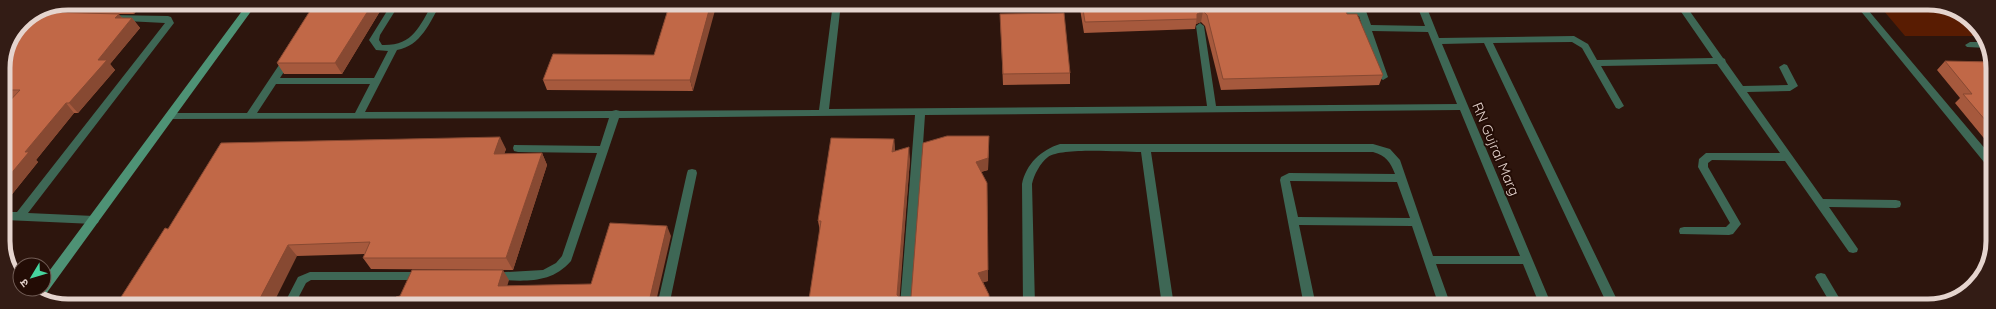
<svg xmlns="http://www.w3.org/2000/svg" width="1996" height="309" font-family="Quicksand,'Noto Sans Devanagari',sans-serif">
	<rect width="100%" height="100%" fill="#2d150d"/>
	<path fill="#591c02" d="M1878,4H1936L1971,19L1981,36H1905Z"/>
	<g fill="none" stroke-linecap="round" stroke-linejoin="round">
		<path fill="#3e6755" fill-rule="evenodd" d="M392,3H400L380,35L379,40L382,45C413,46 419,27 433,3H441C430,22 421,46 397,50L365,112L612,111L616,110L620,111L819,110L833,3H841L829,109L1207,106L1196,26L1200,23L1204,26L1216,106L1457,104L1428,32L1372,31L1388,77L1383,80L1378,77L1359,16H1334L1330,13L1331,11H1366L1371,25L1425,26L1416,3H1425L1439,38L1574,36L1588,44L1597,60L1713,58L1675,3H1684L1723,58L1725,59L1726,62L1743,86L1788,85L1779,67L1784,64L1787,65L1798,86L1790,91L1747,92L1823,199L1896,200L1900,201L1901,204L1900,207L1896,208L1829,207L1858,249L1857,252L1853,253L1849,252L1785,161L1712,160L1708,163V167L1741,224L1733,234L1729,235L1680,234L1679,231L1680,228L1684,227H1726L1730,223L1698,167L1699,159L1706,153H1780L1717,64L1601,66L1624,106L1619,109L1616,108L1582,48L1572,42L1493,43L1620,306H1608L1484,43L1442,44L1552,306H1540L1523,264H1436L1451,306H1439L1412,226L1299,225L1316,306H1304L1280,180L1281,177L1289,173L1395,174C1390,161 1386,156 1373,152H1151L1174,306H1162L1141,152C1121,152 1062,147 1048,157C1040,163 1034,175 1032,184L1035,306H1023L1022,184C1026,164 1041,150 1060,144H1373L1390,149L1400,160L1433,256H1520L1460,110L925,115L912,306H900L915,115L619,118L571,261C549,286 522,280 492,280L488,279L486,276L488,273L543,270L556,263L562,256L597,153L518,152L514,151L513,148L514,145L600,146L609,118L170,119L165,116L170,113H247L285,56L288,55L293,58L280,78H374L388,51L376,50L369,40ZM276,84H370L355,113H257ZM1290,181L1397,182L1410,218L1298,217Z
			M1855,4H1863L1992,157V168L1988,167Z
			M109,15L168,16L171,17L174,23L28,213L94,216L98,217L99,220L98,223L94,224L5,220V212H17L165,23L106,20L105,18L106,16Z
			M1970,42H1984L1987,48L1967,47L1965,45Z
			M3,101L8,104L6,109L3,110Z
			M692,169L696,170L697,173L669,306H657L687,173L688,170Z
			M310,272H422L426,273L428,276L426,279L422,280H311L306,283L294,306H283L298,277Z
			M1821,273L1825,274L1844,306H1832L1815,277L1817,274Z"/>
		<path fill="#4e9275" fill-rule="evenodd" d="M248,3H257L43,298L34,294L37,289H44V278Z"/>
	</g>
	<path fill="#a6593d" d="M68,3H143L134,14H116L123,18H132L140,28L110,64L115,70L78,113H74L36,160L38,162L5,203L3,108L10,100H3V68L22,22Z
		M315,3H385L342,74H284L277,63Z
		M670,3L693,91L547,90L543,80L654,55Z
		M1079,3H1338L1337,7L1347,14L1383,75L1379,85L1221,90L1205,26L1201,22L1196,24L1195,29L1084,33Z
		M1000,14L1070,73V84L1003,85Z
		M1945,61L1992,62V148L1955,103L1960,98L1937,70Z
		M989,136L988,170L981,172L988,281L983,282L989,295L808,306L820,231L818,221L894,139L895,152L910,159L899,297H911Z
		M506,149L504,154L542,153L547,165L513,270L371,269L363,258L365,254L297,256L168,229Z"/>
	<path fill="#874932" d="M128,3H143L134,14L127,4Z
		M373,3H385L342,74L335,63Z
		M711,3H717L693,91L690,80Z
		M1204,3H1209L1208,10Z
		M1203,11L1201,22L1196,24L1197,14Z
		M119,14L126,24L115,18Z
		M132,18L140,28L110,64L115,70L78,113L69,103L98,60Z
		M66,103L74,113L36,160L38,162L5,203L4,182L25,152Z
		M989,136L988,170L976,173V162Z
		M500,137L506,149L500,166L494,154Z
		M894,139L895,150L893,164L892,152Z
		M909,147L910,159L899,306L897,295Z
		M542,153L547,165L513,270L506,258Z
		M987,183L988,281L978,284V273Z
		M667,226L671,236L655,306H648Z
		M288,245L297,256L272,306H256Z
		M503,270L509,280L504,297L498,286Z"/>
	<path fill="#c16847" stroke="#874932" d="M67,3H128L127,4Z
		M315,3H373L335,63H277Z
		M670,3H711L690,80H543L553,54L654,55Z
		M1082,3H1205L1210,8L1344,7L1347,14H1357L1383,75L1223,79L1207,15L1203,11L1197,14V19L1085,22Z
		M46,12L119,14L115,18H132L98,60H107L69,103H66L25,152H29L4,182L3,108L20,90H3V68L22,22Z
		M1064,13L1070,73L1003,74L1000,14Z
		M1945,61L1992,62V128L1963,94H1972Z
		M947,136H989L988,158L976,162L987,183L988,270L978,273L989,295V306H808L821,221H818L831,138L894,139L892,152L909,147L897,295L899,297H911L923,143Z
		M500,137L494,154L542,153L506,258H363L370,242L288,245L256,306L116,305L165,228L168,229L221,143Z
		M610,223L667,226L648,306H393L396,297L400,296L412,270H503L498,286L591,284Z"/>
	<g text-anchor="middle" stroke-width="4" stroke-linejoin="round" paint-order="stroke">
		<g font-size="14" fill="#e5d4ce" stroke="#230c05">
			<text transform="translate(1496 149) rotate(67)" y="5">RN Gujral Marg</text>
		</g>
	</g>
	<path d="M0 0H1996V309H0ZM68 10H1928A58 58 0 0 1 1986 68V241A58 58 0 0 1 1928 299H68A58 58 0 0 1 10 241V68A58 58 0 0 1 68 10Z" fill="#331c15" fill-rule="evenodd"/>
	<path fill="none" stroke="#e5d4ce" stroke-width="5" d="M68 10H1928A58 58 0 0 1 1986 68V241A58 58 0 0 1 1928 299H68A58 58 0 0 1 10 241V68A58 58 0 0 1 68 10Z"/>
	<g transform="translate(32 277) rotate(232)"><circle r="19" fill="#230c05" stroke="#715c55"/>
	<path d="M0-3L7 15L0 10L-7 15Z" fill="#46d49e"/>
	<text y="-6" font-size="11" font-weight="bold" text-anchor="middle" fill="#e5d4ce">उ</text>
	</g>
</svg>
